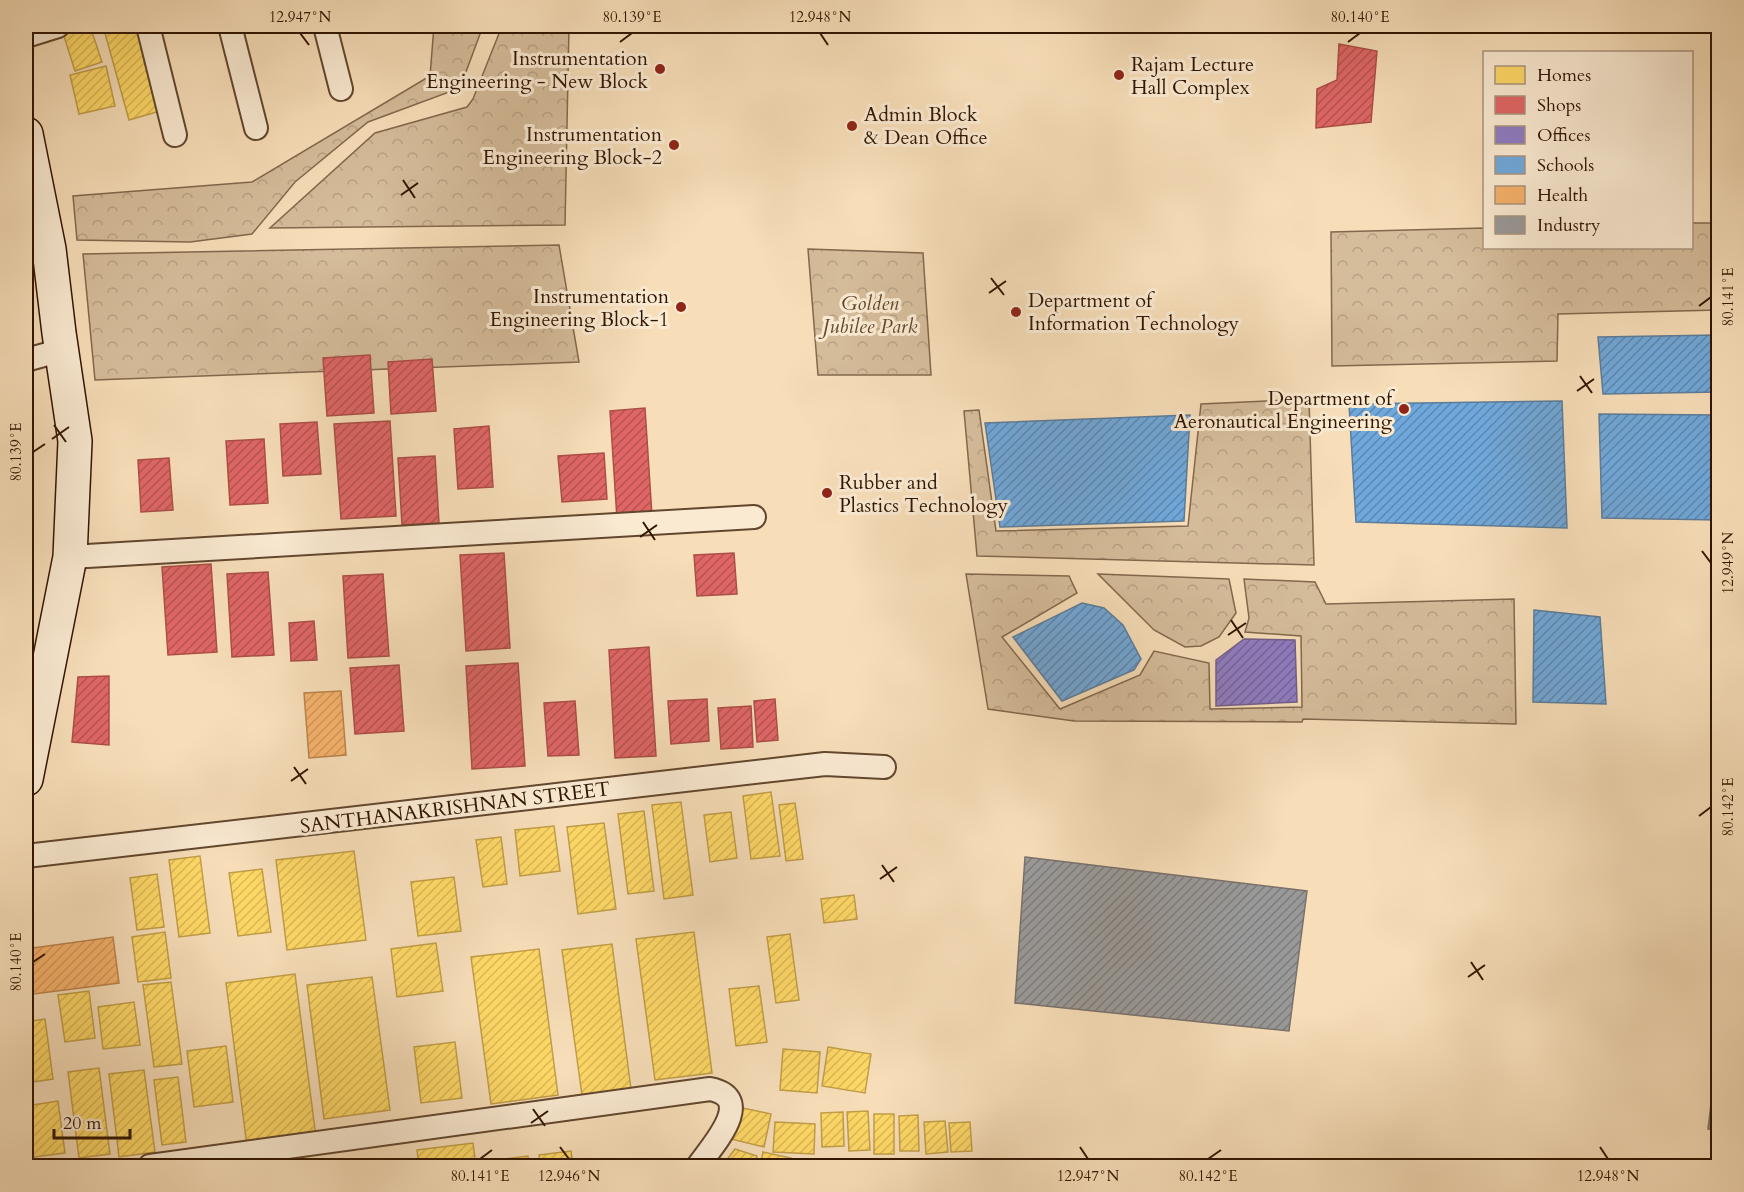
<svg xmlns="http://www.w3.org/2000/svg" width="1744" height="1192" font-family="Cardo,serif">
	<defs>
		<pattern id="forest-crowns" width="20" height="18" patternUnits="userSpaceOnUse" patternTransform="scale(1.5)"><rect width="20" height="18" fill="#d5bc9a"/><path d="M2 6a3 3 0 1 1 6 0M12 15a3 3 0 1 1 6 0" fill="none" stroke="#b7a183"/></pattern>
		<pattern id="homes-hatch" width="6" height="6" patternUnits="userSpaceOnUse" patternTransform="scale(1.5)"><rect width="6" height="6" fill="#ffd966"/><path d="M-1 1l2-2M0 6l6-6M5 7l2-2" fill="none" stroke="#dbb957"/></pattern>
		<pattern id="shops-hatch" width="6" height="6" patternUnits="userSpaceOnUse" patternTransform="scale(1.5)"><rect width="6" height="6" fill="#e06666"/><path d="M-1 1l2-2M0 6l6-6M5 7l2-2" fill="none" stroke="#b65352"/></pattern>
		<pattern id="offices-hatch" width="6" height="6" patternUnits="userSpaceOnUse" patternTransform="scale(1.5)"><rect width="6" height="6" fill="#8e7cc3"/><path d="M-1 1l2-2M0 6l6-6M5 7l2-2" fill="none" stroke="#75649c"/></pattern>
		<pattern id="schools-hatch" width="6" height="6" patternUnits="userSpaceOnUse" patternTransform="scale(1.5)"><rect width="6" height="6" fill="#6fa8dc"/><path d="M-1 1l2-2M0 6l6-6M5 7l2-2" fill="none" stroke="#5c88b0"/></pattern>
		<pattern id="health-hatch" width="6" height="6" patternUnits="userSpaceOnUse" patternTransform="scale(1.5)"><rect width="6" height="6" fill="#f6b26b"/><path d="M-1 1l2-2M0 6l6-6M5 7l2-2" fill="none" stroke="#d3985b"/></pattern>
		<pattern id="industry-hatch" width="6" height="6" patternUnits="userSpaceOnUse" patternTransform="scale(1.5)"><rect width="6" height="6" fill="#999"/><path d="M-1 1l2-2M0 6l6-6M5 7l2-2" fill="none" stroke="#7d7c7a"/></pattern>
	</defs>
	<rect width="100%" height="100%" fill="#f7deb9"/>
	<filter id="stains"><feTurbulence type="fractalNoise" baseFrequency=".00333" numOctaves="4"/><feColorMatrix values="0 0 0 0 .2 0 0 0 0 .09 0 0 0 0 .02 0 0 0 .5 -.17"/></filter>
	<radialGradient id="worn" r=".72"><stop offset=".6" stop-color="#630" stop-opacity="0"/><stop offset="1" stop-color="#630" stop-opacity=".3"/></radialGradient>
	<path fill="url(#forest-crowns)" stroke="#83684d" stroke-width="1.5" d="M434,26H483L460,88L368,122L295,182L252,234L190,242L77,240L73,196L252,182L430,76Z
		M502,26H569L565,225L270,228L375,133L467,107L473,99Z
		M1692,223H1718V310L1558,314L1557,361L1332,366L1331,232L1484,228V248H1692Z
		M559,245L579,362L95,380L83,254Z
		M808,249L923,253L931,375H818Z
		M1309,399L1314,565L977,556L964,411L979,410L996,531L1188,526L1201,404Z
		M966,574L1069,576L1077,593L1002,637L1060,709L1140,675L1154,651L1209,663L1210,709L1302,707L1301,636L1245,632L1249,618L1244,579L1315,582L1326,604L1514,599L1516,724L1303,719L1302,722L1074,721L988,709Z
		M1098,574L1229,579L1236,613L1219,637L1201,646L1185,647L1154,630Z"/>
	<path fill="url(#homes-hatch)" stroke="#c19e47" stroke-width="1.5" d="M85,26H90L102,62L75,71L63,33Z
		M103,26H136L160,111L129,120Z
		M106,66L115,106L79,114L70,75Z
		M771,792L780,856L751,859L743,796Z
		M681,802L693,895L664,899L652,805Z
		M795,803L803,859L786,861L779,805Z
		M644,811L654,891L628,894L618,814Z
		M731,812L737,858L710,862L704,815Z
		M604,823L616,909L578,914L567,827Z
		M554,826L560,871L520,876L515,830Z
		M501,837L507,884L483,887L476,840Z
		M354,851L366,940L287,950L276,860Z
		M200,856L210,933L179,937L169,860Z
		M262,869L271,932L238,936L229,873Z
		M157,874L164,927L137,930L130,878Z
		M454,877L461,931L418,936L411,882Z
		M854,895L857,919L824,923L821,899Z
		M165,932L171,978L138,982L132,937Z
		M694,932L712,1073L655,1080L636,939Z
		M790,934L799,1000L776,1003L767,937Z
		M436,943L443,991L397,997L391,949Z
		M612,944L631,1089L582,1095L562,950Z
		M539,949L558,1095L491,1104L471,957Z
		M295,974L316,1137L247,1146L226,983Z
		M372,977L390,1110L324,1119L307,985Z
		M171,982L182,1064L154,1067L143,985Z
		M759,986L767,1042L736,1046L729,989Z
		M89,991L95,1038L65,1042L58,995Z
		M134,1002L140,1045L103,1049L98,1007Z
		M45,1019L53,1079L26,1083V1022Z
		M455,1042L462,1098L421,1103L414,1047Z
		M226,1046L233,1102L194,1107L187,1051Z
		M828,1047L871,1054L865,1093L822,1086Z
		M783,1049L820,1052L817,1093L780,1090Z
		M99,1068L110,1154L79,1158L68,1072Z
		M144,1070L155,1152L119,1157L109,1074Z
		M178,1077L186,1142L162,1145L154,1080Z
		M58,1101L65,1153L26,1158V1106Z
		M738,1107L771,1114L764,1147L731,1139Z
		M868,1111L870,1150L849,1151L847,1112Z
		M843,1112L844,1146L822,1147L821,1113Z
		M874,1114H894V1154H874Z
		M918,1115L919,1151H900L899,1116Z
		M945,1121L948,1152L926,1154L924,1122Z
		M775,1122L815,1124L814,1154L773,1152Z
		M970,1122L972,1151L951,1152L949,1123Z
		M473,1143L476,1166H419L417,1150Z
		M735,1149L757,1156L755,1166L723,1165Z
		M571,1151L573,1166H540L539,1155Z
		M763,1152L791,1158L789,1166H760Z
		M528,1156L529,1166H496L495,1160Z
		M885,1160L934,1165L933,1166H885Z
		M875,1162V1166H834V1164Z
		M943,1164L983,1165V1166H943Z"/>
	<path fill="url(#shops-hatch)" stroke="#ac4e47" stroke-width="1.5" d="M1339,44L1377,51L1371,122L1316,128L1317,89L1337,80Z
		M370,355L374,413L327,416L323,358Z
		M432,359L436,411L391,414L388,362Z
		M645,408L652,516L617,519L610,411Z
		M390,421L396,516L341,519L334,424Z
		M317,422L321,474L283,476L280,424Z
		M489,426L493,487L458,489L454,429Z
		M264,439L268,503L230,505L226,441Z
		M604,453L607,499L562,502L558,456Z
		M435,456L439,523L402,525L398,458Z
		M169,458L173,510L141,512L138,460Z
		M504,553L510,648L466,651L460,555Z
		M734,553L737,594L697,596L694,555Z
		M211,564L217,652L168,655L162,567Z
		M268,572L274,655L232,657L227,574Z
		M383,574L389,656L348,658L343,576Z
		M314,621L317,660L291,661L289,623Z
		M649,647L656,756L615,758L609,650Z
		M518,663L525,766L472,769L466,666Z
		M399,665L404,731L355,734L350,668Z
		M109,676V745L72,742L78,677Z
		M707,699L709,741L671,744L668,701Z
		M775,699L778,740L757,742L754,701Z
		M575,701L579,755L548,756L544,703Z
		M751,706L753,747L721,749L718,708Z"/>
	<path fill="url(#offices-hatch)" stroke="#725d88" stroke-width="1.5" d="M1244,639L1295,640L1297,702L1216,706V660Z"/>
	<path fill="url(#schools-hatch)" stroke="#5c7c9a" stroke-width="1.5" d="M1718,335V392L1603,394L1598,337Z
		M1562,401L1567,528L1356,522L1349,404Z
		M1599,414L1718,415V520L1602,518Z
		M1190,415L1184,521L1000,527L985,423Z
		M1082,603L1104,608L1123,625L1141,659L1134,670L1062,701L1013,637Z
		M1534,610L1600,617L1606,704L1533,702Z"/>
	<path fill="url(#health-hatch)" stroke="#bb834b" stroke-width="1.5" d="M341,691L346,755L309,758L304,693Z
		M113,937L119,983L26,995V949Z"/>
	<path fill="url(#industry-hatch)" stroke="#7a716b" stroke-width="1.5" d="M1025,857L1307,891L1289,1031L1015,1003Z
		M1718,1047V1131L1708,1129Z"/>
	<g fill="none" stroke-linecap="round" stroke-linejoin="round">
		<defs>
			<path id="street" d="M148,26L175,135
				M230,26L256,128
				M325,26L341,89
				M26,36L58,26
				M26,360L62,350
				M70,557L754,517
				M26,856L825,764L884,767
				M150,1166L710,1089C757,1098 712,1146 698,1166"/>
			<path id="secondary" d="M26,134L49,249L59,333L75,441L70,557L26,779"/>
		</defs>
		<use href="#street" stroke="#62472e" stroke-width="26"/>
		<use href="#secondary" stroke="#311500" stroke-width="36"/>
		<use href="#street" stroke="#faead2" stroke-width="22"/>
		<use href="#secondary" stroke="#faead2" stroke-width="33"/>
	</g>
	<path fill="none" stroke="#311500" stroke-width="2" d="M300,33L309,45M820,33L828,45M620,42L632,33M1348,42L1360,33M403,180L415,198M401,195L418,183M991,278L1004,295M989,293L1006,281M1699,306L1711,297M1580,376L1592,393M1577,391L1594,379M54,425L66,442M52,439L69,427M33,452L45,444M643,522L655,540M640,537L657,525M1702,551L1711,563M1231,620L1243,638M1228,635L1246,623M294,767L306,784M291,781L308,769M1699,816L1711,807M882,865L894,882M880,879L897,867M33,962L45,954M1471,962L1483,980M1468,977L1485,965M533,1109L545,1126M531,1123L548,1111M560,1147L569,1159M1080,1147L1088,1159M1600,1147L1608,1159M480,1159L492,1150M1208,1159L1221,1150"/>
	<g fill="#8f2418" stroke="#faead2" stroke-width="2">
		<circle cx="660" cy="69" r="6"/>
		<circle cx="1119" cy="75" r="6"/>
		<circle cx="852" cy="126" r="6"/>
		<circle cx="674" cy="145" r="6"/>
		<circle cx="681" cy="307" r="6"/>
		<circle cx="1016" cy="312" r="6"/>
		<circle cx="1404" cy="409" r="6"/>
		<circle cx="827" cy="493" r="6"/>
	</g>
	<g text-anchor="middle" stroke-width="6" stroke-linejoin="round" paint-order="stroke">
		<g font-size="20" fill="#311500" stroke="#faead2" text-anchor="end">
			<text x="648" y="65">Instrumentation<tspan x="648" dy="23">Engineering - New Block</tspan></text>
			<text x="1131" y="71" text-anchor="start">Rajam Lecture<tspan x="1131" dy="23">Hall Complex</tspan></text>
			<text x="864" y="121" text-anchor="start">Admin Block<tspan x="864" dy="23">&amp; Dean Office</tspan></text>
			<text x="662" y="141">Instrumentation<tspan x="662" dy="23">Engineering Block-2</tspan></text>
			<text x="669" y="303">Instrumentation<tspan x="669" dy="23">Engineering Block-1</tspan></text>
			<text x="1028" y="307" text-anchor="start">Department of<tspan x="1028" dy="23">Information Technology</tspan></text>
			<text x="1392" y="405">Department of<tspan x="1392" dy="23">Aeronautical Engineering</tspan></text>
			<text x="839" y="489" text-anchor="start">Rubber and<tspan x="839" dy="23">Plastics Technology</tspan></text>
		</g>
		<g font-size="20" font-style="italic" fill="#62472e" stroke="#faead2">
			<text x="870" y="310">Golden<tspan x="870" dy="23">Jubilee Park</tspan></text>
		</g>
		<g font-size="20" fill="#311500" stroke="#faead2">
			<text transform="translate(455 807) rotate(-7)" y="7">SANTHANAKRISHNAN STREET</text>
		</g>
	</g>
	<rect width="1744" height="1192" fill="none" stroke="#f7deb9" stroke-width="66"/>
	<rect x="1483" y="51" width="210" height="198" fill="#faead2" stroke="#aa957e" stroke-width="1.5"/>
	<rect x="1495" y="66" width="30" height="18" fill="#ffd966" stroke="#aa957e" stroke-width="1.5"/>
	<text x="1537" y="81" font-size="18" fill="#311500">Homes</text>
	<rect x="1495" y="96" width="30" height="18" fill="#e06666" stroke="#aa957e" stroke-width="1.5"/>
	<text x="1537" y="111" font-size="18" fill="#311500">Shops</text>
	<rect x="1495" y="126" width="30" height="18" fill="#8e7cc3" stroke="#aa957e" stroke-width="1.5"/>
	<text x="1537" y="141" font-size="18" fill="#311500">Offices</text>
	<rect x="1495" y="156" width="30" height="18" fill="#6fa8dc" stroke="#aa957e" stroke-width="1.5"/>
	<text x="1537" y="171" font-size="18" fill="#311500">Schools</text>
	<rect x="1495" y="186" width="30" height="18" fill="#f6b26b" stroke="#aa957e" stroke-width="1.5"/>
	<text x="1537" y="201" font-size="18" fill="#311500">Health</text>
	<rect x="1495" y="216" width="30" height="18" fill="#999999" stroke="#aa957e" stroke-width="1.5"/>
	<text x="1537" y="231" font-size="18" fill="#311500">Industry</text>
	<path d="M54 1129v9h76v-9" fill="none" stroke="#311500" stroke-width="3"/>
	<text x="63" y="1129" font-size="18" fill="#311500" stroke="#faead2" stroke-width="4.5" paint-order="stroke">20 m</text>
	<rect x="33" y="33" width="1678" height="1126" fill="none" stroke="#311500" stroke-width="2"/>
	<g font-size="15" text-anchor="middle" fill="#311500">
		<text x="300" y="22">12.947°N</text>
		<text x="632" y="22">80.139°E</text>
		<text x="820" y="22">12.948°N</text>
		<text x="1360" y="22">80.140°E</text>
		<text transform="translate(1728 297) rotate(-90)" y="5">80.141°E</text>
		<text transform="translate(16 452) rotate(-90)" y="5">80.139°E</text>
		<text transform="translate(1728 563) rotate(-90)" y="5">12.949°N</text>
		<text transform="translate(1728 807) rotate(-90)" y="5">80.142°E</text>
		<text transform="translate(16 962) rotate(-90)" y="5">80.140°E</text>
		<text x="480" y="1181">80.141°E</text>
		<text x="569" y="1181">12.946°N</text>
		<text x="1088" y="1181">12.947°N</text>
		<text x="1208" y="1181">80.142°E</text>
		<text x="1608" y="1181">12.948°N</text>
	</g>
	<rect width="100%" height="100%" filter="url(#stains)"/>
	<rect width="100%" height="100%" fill="url(#worn)"/>
</svg>
